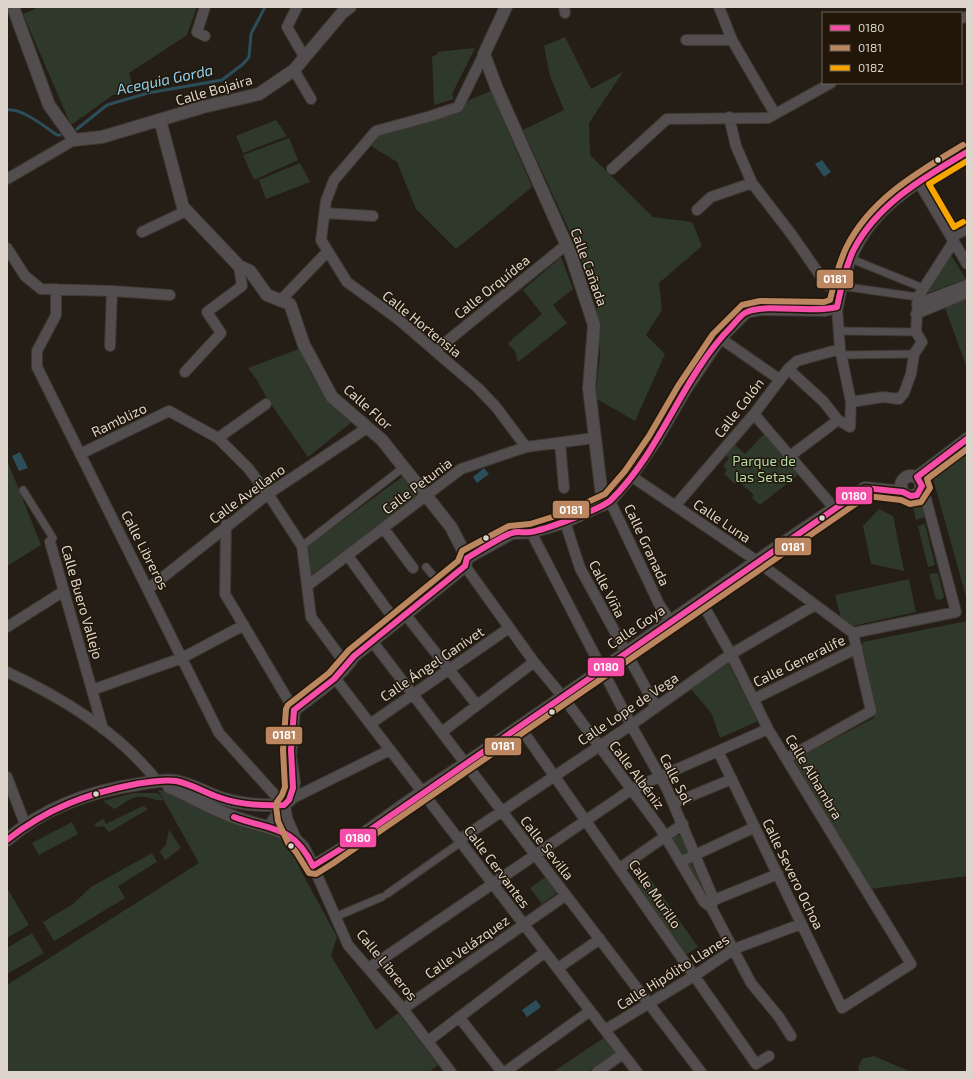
<svg xmlns="http://www.w3.org/2000/svg" width="974" height="1079" font-family="'Exo 2',sans-serif">
	<rect width="100%" height="100%" fill="#251e17"/>
	<path fill="#2f392b" d="M39,7H197L187,35L129,73L134,91L113,95L71,125L23,14Z
		M565,37L591,89L623,72L589,123L590,155L653,217L692,222L702,246L659,283L662,310L646,335L665,354L635,421L595,398L600,355L596,300L575,243L523,130L564,110L550,76L544,46Z
		M475,48L452,94L454,99L434,105L432,57L438,54L437,52Z
		M491,91L532,187L456,249L416,209L397,162L368,144L380,133L460,113L469,100Z
		M276,120L287,136L243,153L236,136Z
		M289,138L298,160L254,180L243,155Z
		M300,163L310,182L266,199L259,180Z
		M951,255L966,279L925,294Z
		M561,257L573,289L553,305L567,323L518,362L515,351L508,344L509,342L542,314L523,290Z
		M967,296V368L944,305Z
		M299,349C304,356 305,361 308,368C312,379 343,414 353,421L308,457L266,397L257,380L248,368Z
		M765,433L800,473L760,505L752,498L754,495L738,481L735,484L724,474L727,470L723,466L729,458L723,453L732,442L745,454Z
		M967,446V600L932,475Z
		M7,460L41,545L7,566Z
		M406,474L421,494L311,575L308,546Z
		M918,504L922,505L925,517L916,520L913,507Z
		M879,509L893,516L904,571L871,564L863,526Z
		M925,524L935,565L928,567L918,526Z
		M938,573L944,597L941,600L936,599L929,574Z
		M909,579L916,612L852,626L841,618L835,595Z
		M967,621V876L870,889L795,763L796,759L874,718L875,712L861,649L863,642Z
		M727,661L758,721L720,738L712,714L691,689Z
		M158,790L169,791L287,837L300,869L337,937L331,956L376,1030L398,1013L438,1065L429,1072H7V985L199,863Z
		M134,793H158L163,800C153,801 146,795 137,797C128,798 122,806 114,809L103,801Z
		M143,806L148,809L109,832L104,826L97,827L94,824L103,819L106,824Z
		M72,822L78,834L39,855L32,843Z
		M169,830L181,848L165,860L160,851L166,845Z
		M680,835L688,851L684,856L682,854L672,838L674,836Z
		M152,853L157,862L118,886L125,898L54,941L43,922L73,904L91,887Z
		M690,861L708,895L705,897L687,864Z
		M547,876L559,891L542,904L530,888Z
		M649,877L698,947L684,956L638,885Z
		M7,888L29,925L7,938Z
		M32,933L44,953L7,974V948Z
		M605,1037L616,1053L587,1072H553Z
		M874,1056L911,1072H860L858,1068L862,1059Z"/>
	<path fill="#2c4d5a" d="M822,160L831,172L824,177L815,164Z
		M20,452L28,468L19,471L12,456Z
		M484,468L489,474L477,483L473,477Z
		M536,1000L541,1007L527,1017L522,1010Z"/>
	<g fill="none" stroke-linecap="round" stroke-linejoin="round">
		<path stroke="#2c4d5a" stroke-width="3" d="M7,110C22,108 45,127 57,135H60
			M77,129L107,105L148,93L222,80L243,64L249,57L251,34L265,7"/>
		<defs>
			<path id="pedestrian" d="M849,258L923,288
				M840,286L918,297
				M839,331L916,332
				M842,355L914,354
				M23,490L53,538L50,542
				M302,546L404,467
				M426,567L441,585
				M387,894L461,842
				M335,917L382,897"/>
			<path id="minor" d="M205,7L197,32L205,36
				M297,7L287,27L305,58
				M564,7L565,13
				M719,7L732,40L775,114
				M961,18L967,17
				M686,40H732
				M484,54L458,107L431,116L376,131L334,180L326,201L321,240L347,282L399,320L478,388L496,407L526,447
				M294,70L311,99
				M729,117L736,146L752,183L792,235L826,284L839,293
				M612,169L667,119L768,118L831,83
				M7,179L74,140
				M918,181L967,264
				M697,210L711,197L752,183
				M325,213L373,216
				M142,232L186,211
				M951,237L967,229
				M7,248L25,276L41,289L112,291L110,346
				M56,289V315L37,351V367L219,733L284,805
				M112,291L170,295
				M280,301L328,251
				M917,304L967,285
				M916,314L967,293
				M720,338L779,379
				M435,351L566,245
				M788,369L823,401L838,420L850,427L851,402L840,349L837,307
				M185,372L221,333L207,312L242,286L239,266
				M851,402L883,397L899,399L904,393L911,374L914,354L922,342L916,332L918,297L954,241
				M754,414L834,508
				M218,438L266,404
				M560,443L564,488
				M80,454L169,411L218,438L248,468L268,494L302,546L311,617L347,666
				M790,456L838,420
				M631,476L751,557L853,633
				M610,501L659,604L671,622
				M675,506L754,414L788,369L797,361L840,349
				M565,522L580,568L656,707
				M226,525L225,594L294,710
				M384,529L413,568
				M531,532L631,725L667,789L714,900L711,907L751,983L779,1017L791,1036
				M50,542L103,729
				M348,556L396,622
				M465,566L534,662L563,697L660,828L704,902L711,907
				M307,586L461,469L526,447L594,438
				M148,589L268,494L367,428
				M701,601L731,654L768,729L911,964L842,1008L718,751
				M405,614L477,705
				M7,627L64,591
				M853,633L956,612L926,499L920,491
				M372,641C482,785 591,929 701,1072
				M7,672C63,698 119,732 157,781
				M335,678L637,1072
				M92,690L182,658L244,625
				M754,699L857,648
				M370,724L509,628
				M520,727L756,1064L769,1056
				M442,732L534,662
				M787,758L871,711L853,633
				M7,777L25,824
				M291,799L390,750
				M674,803L732,779
				M459,840L631,725L731,654L815,605
				M680,862L755,827
				M313,866L348,945L403,1009L451,1072
				M620,868L683,824
				M714,900L778,874
				M369,968L632,789L768,729
				M558,968L600,939
				M403,1009L566,895
				M459,1017L502,1072
				M605,1030L694,976L734,949L801,924
				M428,1041L545,952
				M505,1072L590,1011
				M597,1072L623,1054"/>
			<path id="tertiary" d="M13,7L49,105L74,140L102,137L203,107L259,94L294,70L342,13L350,7
				M506,7L484,54L497,89L571,255L594,325L589,388L603,505
				M160,120L183,207L239,266L250,271L267,295L290,304L304,345L332,397L382,440L451,527L467,558
				M901 486a10 10 0 1 1 20 0a10 10 0 1 1-20 0Z
				M917,477L967,439
				M169,787C191,796 213,810 237,818C257,825 276,827 295,839
				M284,805L286,818L295,839L303,847L313,866C354,844 388,814 427,789C575,692 717,585 865,488L903,492
				M270,826L284,805L291,799L294,782L290,756L294,710C316,693 339,679 354,656L465,566L467,558L512,533L531,532L565,522L610,501L631,476L656,440L685,390L720,338L746,312L761,309L825,310L837,307C851,219 896,194 967,152
				M7,840C45,807 90,791 139,784C151,782 164,779 175,781C192,784 208,794 224,799C244,805 263,806 284,805"/>
		</defs>
		<use href="#pedestrian" stroke="#3e3831" stroke-width="9"/>
		<use href="#minor" stroke="#3e3831" stroke-width="12"/>
		<use href="#tertiary" stroke="#3e3831" stroke-width="14"/>
		<use href="#pedestrian" stroke="#524e4f" stroke-width="7"/>
		<use href="#minor" stroke="#524e4f" stroke-width="10"/>
		<use href="#tertiary" stroke="#524e4f" stroke-width="12"/>
		<defs>
			<path id="bus-1" d="M234,817C272,831 293,825 313,866L357,839L865,488L903,492L911,496L917,495L922,486L917,477L967,439
				M7,840C46,809 88,793 136,784C149,782 163,779 176,781C191,784 204,792 218,797C239,805 262,806 284,805L289,800L293,788L291,750L294,710L334,679L354,656L465,566L467,558C479,551 500,537 512,533C517,531 524,533 530,532C545,530 601,509 611,500C662,450 682,376 732,326C736,322 741,314 747,312C769,303 810,314 837,307C841,288 845,269 853,251C877,204 923,178 967,152"/>
			<path id="bus-2" d="M963,145C918,172 870,199 846,248C838,265 834,283 830,300L824,302L760,301L742,305L713,334L678,386L649,436L625,471L605,494L562,514L530,524L509,526L462,551L458,561L349,650L329,673L288,705L286,709L283,750L285,787L282,795L277,802L276,806L278,821L288,843L296,852L309,873L316,874L332,864L867,496L901,500L910,504L921,502L930,488L927,479L967,449"/>
			<path id="bus-3" d="M963,222L954,227L929,184L967,161"/>
		</defs>
		<use href="#bus-1" stroke="#211608" stroke-width="9"/>
		<use href="#bus-2" stroke="#211608" stroke-width="9"/>
		<use href="#bus-3" stroke="#211608" stroke-width="9"/>
		<use href="#bus-1" stroke="#f54da8" stroke-width="6"/>
		<use href="#bus-2" stroke="#bb8660" stroke-width="6"/>
		<use href="#bus-3" stroke="#f7a600" stroke-width="6"/>
	</g>
	<g fill="#ddd5cc" stroke="#211608" stroke-width="1.5">
		<circle cx="938" cy="160" r="3.5"/>
		<circle cx="822" cy="518" r="3.5"/>
		<circle cx="486" cy="538" r="3.5"/>
		<circle cx="552" cy="712" r="3.5"/>
		<circle cx="96" cy="794" r="3.5"/>
		<circle cx="291" cy="846" r="3.5"/>
	</g>
	<g text-anchor="middle" stroke-width="3" stroke-linejoin="round" paint-order="stroke">
		<g font-size="14" fill="#ddd5cc" stroke="#211608">
			<text transform="translate(214 90) rotate(-16)" y="5">Calle Bojaira</text>
			<text transform="translate(589 267) rotate(70)" y="5">Calle Cañada</text>
			<text transform="translate(492 287) rotate(-39)" y="5">Calle Orquídea</text>
			<text transform="translate(422 324) rotate(39)" y="5">Calle Hortensia</text>
			<text transform="translate(368 407) rotate(42)" y="5">Calle Flor</text>
			<text transform="translate(739 408) rotate(-52)" y="5">Calle Colón</text>
			<text transform="translate(119 420) rotate(-26)" y="5">Ramblizo</text>
			<text transform="translate(417 486) rotate(-37)" y="5">Calle Petunia</text>
			<text transform="translate(247 494) rotate(-36)" y="5">Calle Avellano</text>
			<text transform="translate(722 521) rotate(34)" y="5">Calle Luna</text>
			<text transform="translate(647 545) rotate(65)" y="5">Calle Granada</text>
			<text transform="translate(145 550) rotate(63)" y="5">Calle Libreros</text>
			<text transform="translate(607 589) rotate(63)" y="5">Calle Viña</text>
			<text transform="translate(82 602) rotate(74)" y="5">Calle Buero Vallejo</text>
			<text transform="translate(636 627) rotate(-34)" y="5">Calle Goya</text>
			<text transform="translate(799 661) rotate(-26)" y="5">Calle Generalife</text>
			<text transform="translate(432 664) rotate(-34)" y="5">Calle Ángel Ganivet</text>
			<text transform="translate(628 709) rotate(-34)" y="5">Calle Lope de Vega</text>
			<text transform="translate(637 775) rotate(53)" y="5">Calle Albéniz</text>
			<text transform="translate(814 777) rotate(59)" y="5">Calle Alhambra</text>
			<text transform="translate(676 779) rotate(63)" y="5">Calle Sol</text>
			<text transform="translate(547 848) rotate(52)" y="5">Calle Sevilla</text>
			<text transform="translate(497 867) rotate(53)" y="5">Calle Cervantes</text>
			<text transform="translate(793 874) rotate(64)" y="5">Calle Severo Ochoa</text>
			<text transform="translate(655 894) rotate(55)" y="5">Calle Murillo</text>
			<text transform="translate(467 947) rotate(-35)" y="5">Calle Velázquez</text>
			<text transform="translate(387 965) rotate(51)" y="5">Calle Libreros</text>
			<text transform="translate(673 972) rotate(-32)" y="5">Calle Hipólito Llanes</text>
		</g>
		<g font-size="14" fill="#b1dcac" stroke="#211608">
			<text x="764" y="466">Parque de<tspan x="764" dy="16">las Setas</tspan></text>
		</g>
		<g font-size="15" font-style="italic" fill="#8ed2ef" stroke="#211608">
			<text transform="translate(165 80) rotate(-12)" y="5">Acequia Gorda</text>
		</g>
	</g>
	<g stroke="#211608" stroke-width="1.5">
		<rect x="816" y="269" width="38" height="20" rx="4" fill="#bb8660"/>
		<rect x="835" y="486" width="38" height="19" rx="4" fill="#f54da8"/>
		<rect x="552" y="500" width="38" height="19" rx="4" fill="#bb8660"/>
		<rect x="774" y="537" width="38" height="19" rx="4" fill="#bb8660"/>
		<rect x="587" y="657" width="38" height="20" rx="4" fill="#f54da8"/>
		<rect x="265" y="726" width="38" height="19" rx="4" fill="#bb8660"/>
		<rect x="484" y="737" width="38" height="19" rx="4" fill="#bb8660"/>
		<rect x="339" y="828" width="38" height="20" rx="4" fill="#f54da8"/>
	</g>
	<g font-size="11" text-anchor="middle" font-weight="bold" fill="#fff">
		<text x="835" y="283">0181</text>
		<text x="854" y="500">0180</text>
		<text x="571" y="514">0181</text>
		<text x="793" y="551">0181</text>
		<text x="606" y="671">0180</text>
		<text x="284" y="739">0181</text>
		<text x="503" y="750">0181</text>
		<text x="358" y="842">0180</text>
	</g>
	<rect width="974" height="1079" fill="none" stroke="#ddd5cc" stroke-width="16"/>
	<rect x="822" y="12" width="140" height="72" fill="#211608" stroke="#6c6256"/>
	<rect x="830" y="25" width="20" height="6" fill="#f54da8" stroke="#6c6256"/>
	<text x="858" y="32" font-size="12" fill="#ddd5cc">0180</text>
	<rect x="830" y="45" width="20" height="6" fill="#bb8660" stroke="#6c6256"/>
	<text x="858" y="52" font-size="12" fill="#ddd5cc">0181</text>
	<rect x="830" y="65" width="20" height="6" fill="#f7a600" stroke="#6c6256"/>
	<text x="858" y="72" font-size="12" fill="#ddd5cc">0182</text>
</svg>
